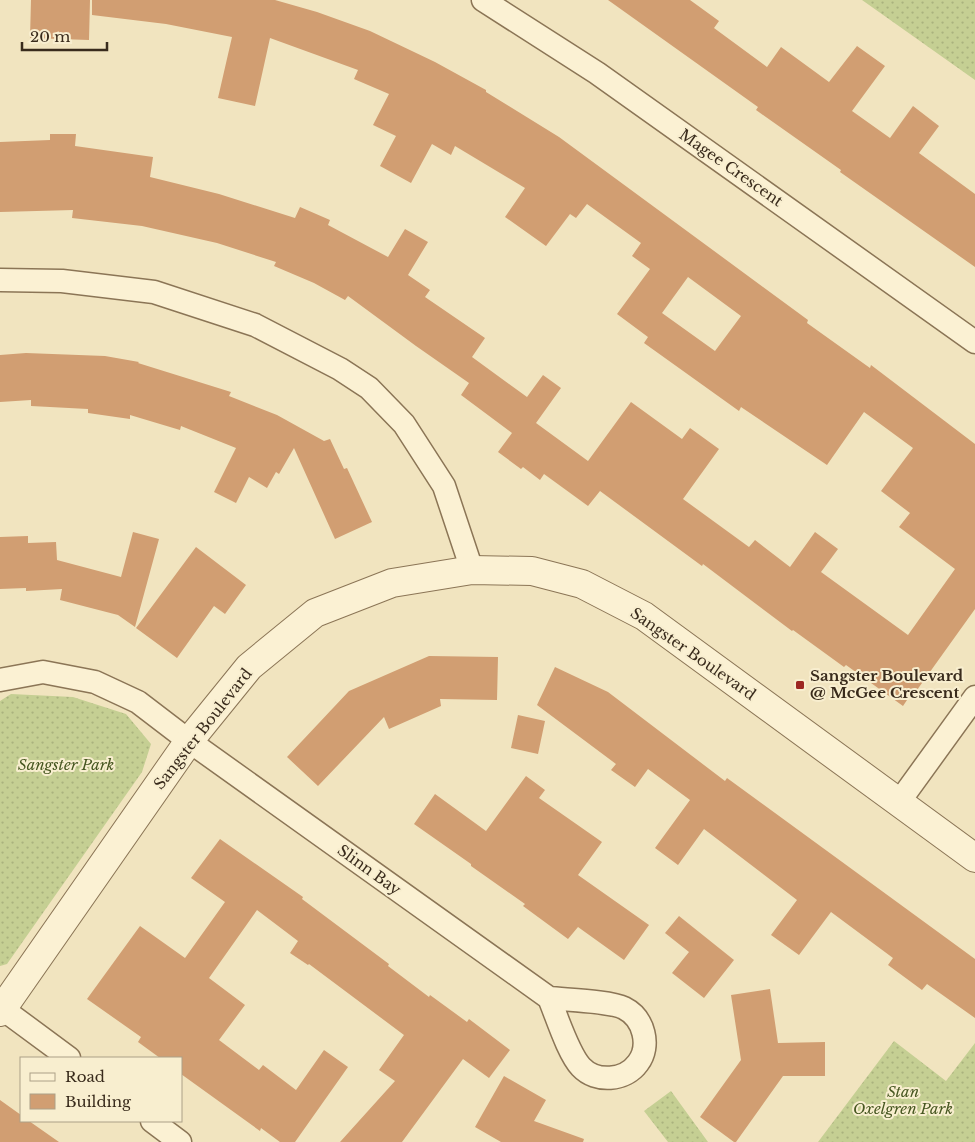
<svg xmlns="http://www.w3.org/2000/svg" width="975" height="1142" font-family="'Libre Baskerville',serif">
	<defs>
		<pattern id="grass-dots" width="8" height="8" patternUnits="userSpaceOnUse" patternTransform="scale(1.25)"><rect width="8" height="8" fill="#c5cf93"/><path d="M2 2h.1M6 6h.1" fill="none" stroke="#aab27e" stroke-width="1.8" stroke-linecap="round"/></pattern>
	</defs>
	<rect width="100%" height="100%" fill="#f1e4bf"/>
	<path fill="url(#grass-dots)" d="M862,0H975V80Z
		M11,694L73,697L126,714L151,744L142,772L7,964L0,966V701Z
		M894,1041L946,1081L975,1043V1142H818Z
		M671,1091L708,1142H668L644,1111Z"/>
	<path fill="#d19e72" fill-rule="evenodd" d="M31,0H90L89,40L30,38Z
		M92,0H275L317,12L370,31L435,62L486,90V92L559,137L808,320L807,323L870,368L871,365L975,444V609L917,690L915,688L903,706L846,665L844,667L793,630L792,631L703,564L702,566L600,491L588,506L544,474L540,480L523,467L521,469L498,452L512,433L461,395L469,383L416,346L348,296L345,300L314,283L274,266L276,262L217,243L142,226L72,218L73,210L0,212V142L50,140V134H76L75,146L153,157L150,177L219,194L295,218L300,207L330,220L328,225L388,257L405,229L428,242L408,275L430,290L425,297L485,338L472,357L527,397L543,375L561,388L536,423L588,461L631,402L682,439L690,428L719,449L683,499L749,547L755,540L790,567L815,532L838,549L821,572L908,635L955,569L899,527L910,513L881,491L913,448L864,412L827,465L741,407L739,411L644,343L648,337L617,314L650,269L632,256L641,243L587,204L576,218L570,214L546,246L505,217L525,188L455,146L451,155L432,144L411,183L380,166L396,136L373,125L389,94L354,79L358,70L270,38L255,106L218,98L232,37L166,24L92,15ZM688,277L741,316L715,351L662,313Z
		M608,0H690L719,21L714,28L767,67L781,47L829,82L857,46L885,66L852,111L890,138L913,106L939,126L919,153L975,194V267L840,172L841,170L756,110L758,107Z
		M26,353L105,356L139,362L138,363L231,392L229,396L277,415L324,441L330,439L344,469L347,468L372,522L335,539L294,448L279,474L276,472L267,488L249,477L236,503L214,492L236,448L181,426L180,430L130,415V419L88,413V409L31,406V400L0,402V355Z
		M133,532L159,539L135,627L118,615L60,600L62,589L26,591V588L0,589V537L28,536V543L56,542L57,560L121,577Z
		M196,547L246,585L225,614L214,606L177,658L136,628Z
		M429,656L498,657L497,700L440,699L441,706L389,729L384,717L318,786L287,757L349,691Z
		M555,667L608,692L725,781L727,778L975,959V1018L927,984L922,990L888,965L893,958L831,912L799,955L771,935L797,900L704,829L678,865L655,848L690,800L648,769L635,787L611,770L616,764L537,705Z
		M518,715L545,721L538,754L511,748Z
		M526,776L545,790L539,798L602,842L578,875L649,925L624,960L578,927L568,939L523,906L525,904L471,866V864L414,824L435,794L486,831Z
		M220,839L303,897L302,899L389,964L388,966L429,997L430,995L467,1022L469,1019L510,1050L489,1078L463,1059L402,1142H340L395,1081L379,1070L404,1035L309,964L308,965L290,953L298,941L257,910L209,978L245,1005L219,1040L259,1070L263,1065L296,1090L324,1050L348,1067L295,1142H280L261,1128L260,1131L181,1074V1058H160L138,1042L141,1037L87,999L140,926L185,958L225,902L191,878Z
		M679,916L734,960L704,998L672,973L689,952L665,933Z
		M770,989L778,1043L825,1042V1076H783L736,1142H734L700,1117L741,1060L731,995Z
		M504,1076L546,1100L534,1121L584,1139L583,1142H501L475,1127Z
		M0,1100L21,1115V1121H29L59,1142H0Z"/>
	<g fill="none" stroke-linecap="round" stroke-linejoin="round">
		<defs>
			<path id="minor" d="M483,0L597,73L975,342
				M0,280L62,281L154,292L255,325L340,369L369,388L404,424L444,486L472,570
				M0,680L43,672L95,682L138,702L189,741L549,998C567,1000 610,1001 624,1008C644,1018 651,1046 638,1063C625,1081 596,1083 581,1067C568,1053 557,1017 549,998
				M899,802L975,697
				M0,1007L69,1058
				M152,1121L180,1142"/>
			<path id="tertiary" d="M0,1012L189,741L249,667L315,613L392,583L472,570L532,571L582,584L644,616L975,858"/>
		</defs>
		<use href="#minor" stroke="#8b7556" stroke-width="25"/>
		<use href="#tertiary" stroke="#8b7556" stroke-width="30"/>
		<use href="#minor" stroke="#fbf1d3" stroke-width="22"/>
		<use href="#tertiary" stroke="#fbf1d3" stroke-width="28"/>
	</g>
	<rect fill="#9d2722" stroke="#f8eecf" stroke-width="2" x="795" y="680" width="10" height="10" rx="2.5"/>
	<g text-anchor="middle" stroke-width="4" stroke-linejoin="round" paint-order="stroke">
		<g font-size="15" fill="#392b1c" stroke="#f8eecf">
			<text transform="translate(731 168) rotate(35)" y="5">Magee Crescent</text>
			<text transform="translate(693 654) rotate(35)" y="5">Sangster Boulevard</text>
			<text transform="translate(203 729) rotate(-52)" y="5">Sangster Boulevard</text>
			<text transform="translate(369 870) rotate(36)" y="5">Slinn Bay</text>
		</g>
		<g font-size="15" font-weight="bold" fill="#392b1c" stroke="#f8eecf" text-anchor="start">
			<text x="810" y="681">Sangster Boulevard<tspan x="810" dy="17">@ McGee Crescent</tspan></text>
		</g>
		<g font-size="15" font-style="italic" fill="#475721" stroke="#f8eecf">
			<text x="66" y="770">Sangster Park</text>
			<text x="903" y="1097">Stan<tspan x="903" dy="17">Oxelgren Park</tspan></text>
		</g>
	</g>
	<rect x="20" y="1057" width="162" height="65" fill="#f8eecf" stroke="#aca087"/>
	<rect x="30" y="1073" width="25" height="8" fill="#fbf1d3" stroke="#aca087"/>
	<text x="65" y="1082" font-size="15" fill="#392b1c">Road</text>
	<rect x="30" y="1094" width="25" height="15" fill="#d19e72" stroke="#aca087"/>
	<text x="65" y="1107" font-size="15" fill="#392b1c">Building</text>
	<path d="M22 42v8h85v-8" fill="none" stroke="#392b1c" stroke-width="2.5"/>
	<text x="30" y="42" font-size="15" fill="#392b1c" stroke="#f8eecf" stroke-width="4" paint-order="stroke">20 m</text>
</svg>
